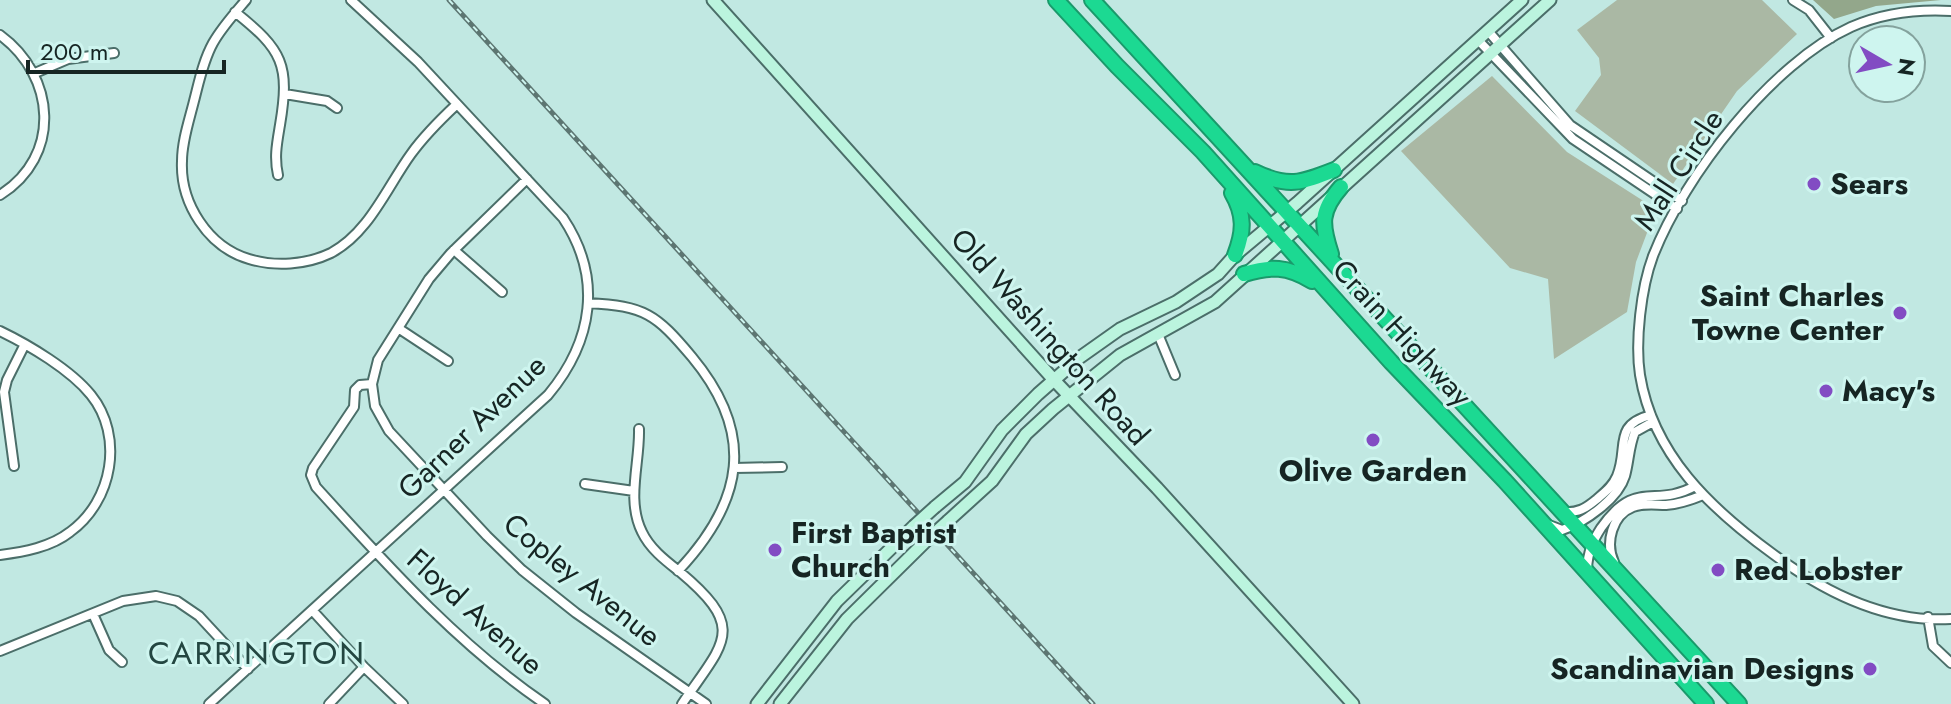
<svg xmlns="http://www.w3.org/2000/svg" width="1951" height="704" font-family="Jost,sans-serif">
	<rect width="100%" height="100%" fill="#c1e8e2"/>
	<path fill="#aab8a4" d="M1617,0H1762L1797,34L1737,91L1673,184L1575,111L1601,75L1599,58L1577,30Z
		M1492,76L1567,152L1656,209L1636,262L1627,312L1554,359L1548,279L1510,268L1401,151Z"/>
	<path fill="#93a78b" d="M1813,0H1941L1876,6L1834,19Z"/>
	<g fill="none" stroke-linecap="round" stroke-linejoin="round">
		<defs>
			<path id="street" d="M246,0C234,14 222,27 213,43C203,61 199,82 194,101C189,121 182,141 182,161C180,203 208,247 249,259C275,267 306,265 331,253C369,233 387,187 411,154C424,136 440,120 456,105
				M1793,0L1809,10L1831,38
				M1951,11C1916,9 1883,13 1851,27C1772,63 1684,176 1653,256C1641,288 1635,342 1640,375C1653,455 1711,509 1773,554C1824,592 1886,623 1951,619
				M235,12C283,50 290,65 280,125C277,143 274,157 278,175
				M1488,31L1570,125L1682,201
				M0,35C56,76 62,156 0,195
				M1478,40L1573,139L1677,209
				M35,73L68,59L114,53
				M285,94L327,101L337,108
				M527,179L451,253L429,279L378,360L372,384L375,406L389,431L487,536L522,570L576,613L706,704
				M454,250L502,292
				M588,303C645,306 656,314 692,357C756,434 744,501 678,571
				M398,328L448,361
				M0,331C29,345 71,370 91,395C124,436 113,501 70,532C51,547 24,552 0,555
				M1158,334L1175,375
				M372,384L360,385L355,390L354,407L313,468L311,475L316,487C387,565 457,644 545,704
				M639,429C640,463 626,500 642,532C650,549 666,561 680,572C748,629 724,642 682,704
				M14,466L4,392L7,380L24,346
				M734,468L782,467
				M585,484L634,491
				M1563,512C1578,513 1585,509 1597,499C1605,492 1613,486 1617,476C1629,448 1612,425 1651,415
				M1549,525L1562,530C1584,523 1618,499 1625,476C1629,462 1629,446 1635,432L1653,422
				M1614,562C1605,543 1612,515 1633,507C1644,503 1655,505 1666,505C1680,504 1691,500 1703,495
				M1587,569C1588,552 1592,542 1601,528C1637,477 1654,509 1695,486
				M312,610L364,667L403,704
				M93,614L109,650L122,662
				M1928,617L1933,646L1951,663
				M0,651L123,601L156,596L177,601L199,616L248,669
				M209,704L548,395C593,341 603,278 563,218L418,62L351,0
				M329,704L364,667"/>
			<path id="secondary" d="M713,0L1054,380L1157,488L1353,704
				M935,507L965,482L1002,430L1038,394L1079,358L1120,329L1176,302L1218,274L1235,255L1297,203L1522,0
				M948,521L992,481L1026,434L1053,409L1120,355L1215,302L1550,0
				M757,704L837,601L914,526
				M780,704L847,619L927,540"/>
			<path id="highway" d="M1056,0L1117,66L1203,152L1391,362L1505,481L1706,704
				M1092,0L1739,704
				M1255,172C1288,188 1301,183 1334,170
				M1232,193C1245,215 1244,232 1235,255
				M1331,254C1321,224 1320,211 1341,187
				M1244,274C1271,266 1287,266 1312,281"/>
		</defs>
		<use href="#street" stroke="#4b6e69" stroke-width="12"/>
		<use href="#secondary" stroke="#4b6e69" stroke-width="15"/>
		<use href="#highway" stroke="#1a9a6b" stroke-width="18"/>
		<use href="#street" stroke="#fff" stroke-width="8"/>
		<use href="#secondary" stroke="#bbf4de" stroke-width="11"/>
		<use href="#highway" stroke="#1cd992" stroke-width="14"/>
		<defs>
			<path id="rail" d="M449,0L1093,704"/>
		</defs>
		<use href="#rail" stroke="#5d7672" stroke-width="5"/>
		<use href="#rail" stroke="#cef5ef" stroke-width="2" stroke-dasharray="6" stroke-linecap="butt"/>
		<defs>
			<path id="secondary-bridge" d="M914,526L935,507
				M927,540L948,521"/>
		</defs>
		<use href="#secondary-bridge" stroke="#4b6e69" stroke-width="15" stroke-linecap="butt"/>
		<use href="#secondary-bridge" stroke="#bbf4de" stroke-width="11"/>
	</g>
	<g fill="#824cc3" stroke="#cef5ef" stroke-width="3">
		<circle cx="1814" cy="184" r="8"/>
		<circle cx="1900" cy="313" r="8"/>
		<circle cx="1826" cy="391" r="8"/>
		<circle cx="1373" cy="440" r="8"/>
		<circle cx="775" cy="550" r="8"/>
		<circle cx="1718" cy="570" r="8"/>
		<circle cx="1870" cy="669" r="8"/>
	</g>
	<g text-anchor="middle" stroke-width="6" stroke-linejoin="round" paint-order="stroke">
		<g font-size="30" fill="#162523" stroke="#cef5ef">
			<text transform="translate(1679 170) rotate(-57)" y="10">Mall Circle</text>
			<text transform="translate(1402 333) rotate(47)" y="10">Crain Highway</text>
			<text transform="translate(1050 337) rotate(48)" y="10">Old Washington Road</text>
			<text transform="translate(472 427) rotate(-44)" y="10">Garner Avenue</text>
			<text transform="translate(582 580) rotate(39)" y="10">Copley Avenue</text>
			<text transform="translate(475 612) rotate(42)" y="10">Floyd Avenue</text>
		</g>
		<g font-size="30" font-weight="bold" fill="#162523" stroke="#cef5ef" text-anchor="start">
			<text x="1830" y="194">Sears</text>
			<text x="1884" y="306" text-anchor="end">Saint Charles<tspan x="1884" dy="34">Towne Center</tspan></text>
			<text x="1842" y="401">Macy's</text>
			<text x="1373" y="481" text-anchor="middle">Olive Garden</text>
			<text x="791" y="543">First Baptist<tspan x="791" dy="34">Church</tspan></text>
			<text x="1734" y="580">Red Lobster</text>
			<text x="1854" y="679" text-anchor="end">Scandinavian Designs</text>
		</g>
		<g font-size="32" letter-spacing="2" fill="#234641" stroke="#cef5ef">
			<text x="257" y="664">CARRINGTON</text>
		</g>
	</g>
	<g transform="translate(1887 64) rotate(99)"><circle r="38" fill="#cef5ef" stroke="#84a29d" stroke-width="2"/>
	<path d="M0-6L14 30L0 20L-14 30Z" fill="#824cc3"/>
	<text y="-12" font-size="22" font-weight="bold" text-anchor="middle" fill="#162523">N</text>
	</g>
	<path d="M28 60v12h196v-12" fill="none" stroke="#162523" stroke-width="4"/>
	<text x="40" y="60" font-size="24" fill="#162523" stroke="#cef5ef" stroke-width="6" paint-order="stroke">200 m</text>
</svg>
